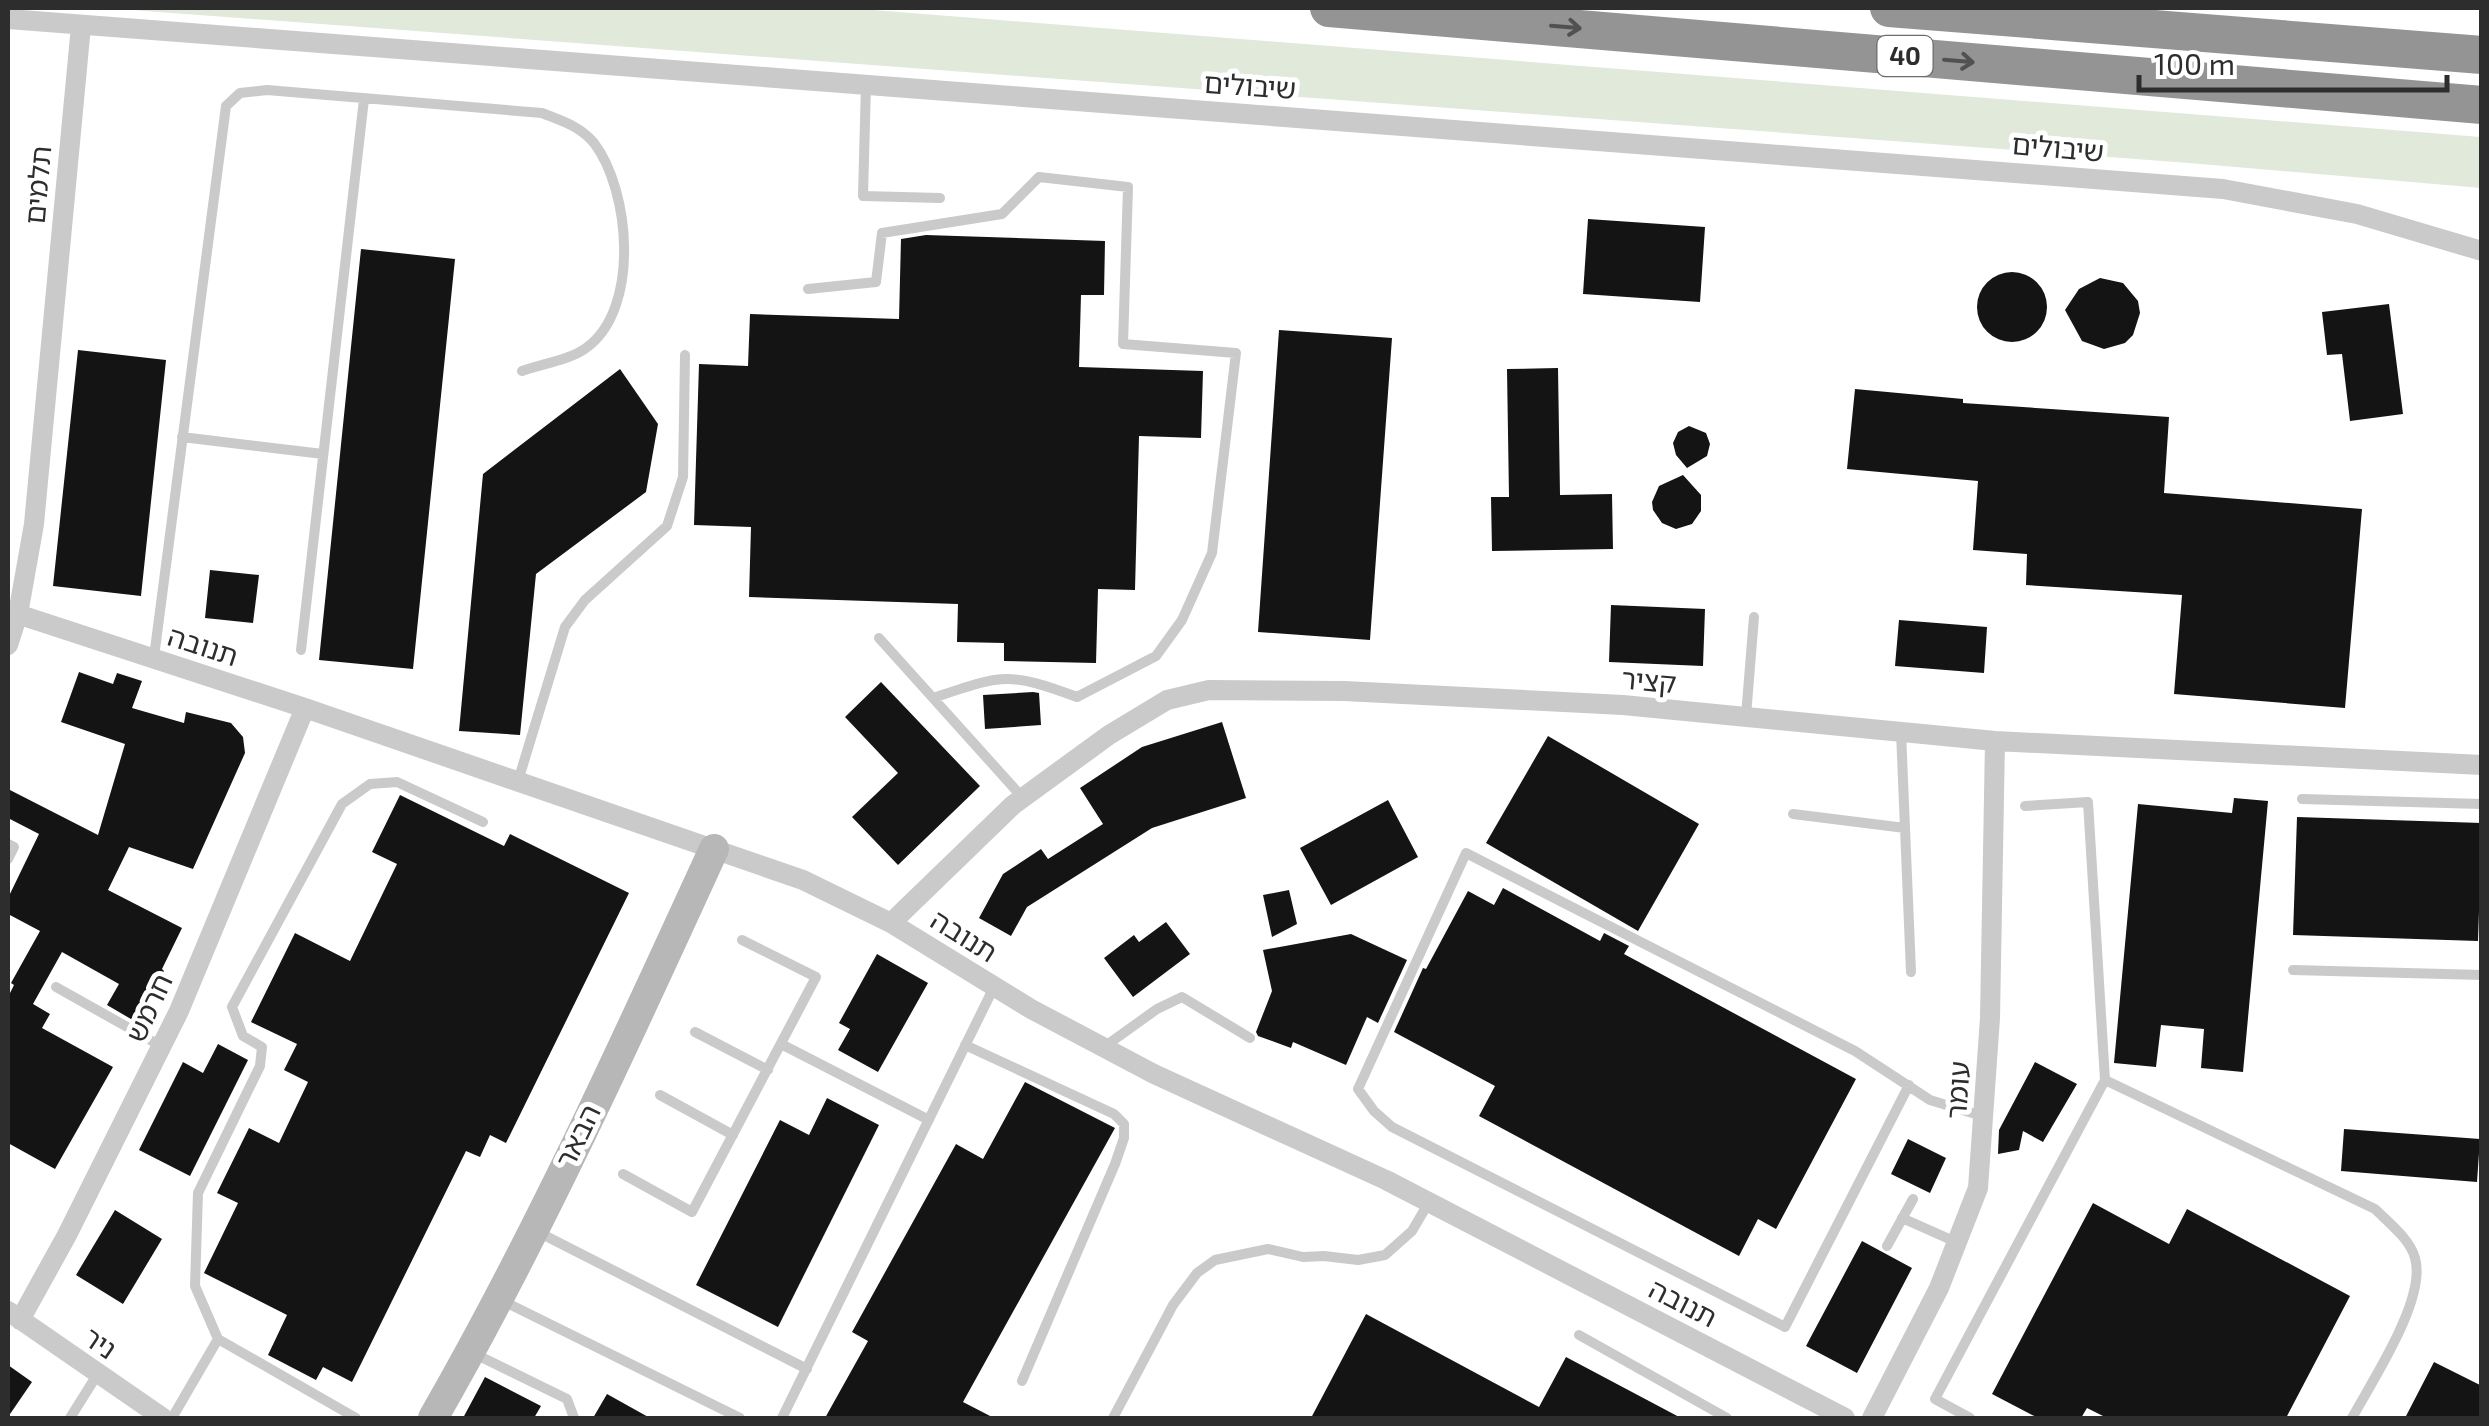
<svg xmlns="http://www.w3.org/2000/svg" width="2489" height="1426" font-family="'Exo 2','Noto Sans Hebrew',sans-serif">
	<rect width="100%" height="100%" fill="#fff"/>
	<path fill="#e1e9db" d="M105,8H848L2481,137V188L2189,163Z"/>
	<path fill="#141414" d="M1588,219L1705,227L1700,302L1583,294Z
		M926,235L1105,241L1104,295H1081L1079,367L1203,371L1201,438L1139,436L1135,590L1098,589L1096,663L1004,661V643L957,642L958,604L749,597L751,527L694,525L699,364L748,366L750,314L899,319L901,239Z
		M361,249L455,259L413,669L319,660Z
		M1977 307a35 35 0 1 1 70 0a35 35 0 1 1-70 0Z
		M2100,278L2123,283L2138,301L2140,313L2133,335L2125,343L2104,349L2082,341L2065,310L2079,289Z
		M2389,304L2403,414L2350,421L2342,354L2327,355L2322,312Z
		M1279,330L1392,338L1370,640L1258,632Z
		M78,350L166,360L141,596L53,586Z
		M1558,368L1560,495L1612,494L1613,549L1492,551L1491,497H1509L1507,369Z
		M620,369L658,424L646,492L536,574L520,735L459,731L483,474Z
		M1855,389L1963,399V403L2169,417L2164,493L2362,509L2345,708L2174,694L2182,595L2026,585L2027,554L1973,550L1978,481L1847,469Z
		M1689,426L1706,433L1710,444L1707,456L1687,468L1676,455L1673,443L1678,432Z
		M1683,475L1701,495V511L1692,524L1676,529L1662,523L1653,510L1652,502L1659,486Z
		M210,570L259,575L253,623L205,618Z
		M1611,605L1705,609L1703,666L1609,662Z
		M1899,620L1987,627L1984,673L1895,666Z
		M79,672L113,684L117,673L142,681L132,708L184,723L186,712L231,723L243,737L245,753L193,869L129,847L108,890L182,928L162,969L164,971L136,1022L107,1005L119,984L62,952L33,1004L50,1014L42,1028L113,1067L55,1169L8,1143V997L14,985L11,983L40,931L8,914V898L39,834L8,818V789L98,835L125,744L61,722Z
		M881,682L980,786L898,865L852,817L898,773L845,717Z
		M1033,692L1039,693L1041,725L985,729L983,695Z
		M1222,722L1246,798L1152,828L1027,907L1011,936L979,918L1003,874L1041,849L1048,859L1103,824L1080,788L1142,747Z
		M1548,736L1699,824L1638,931L1486,843Z
		M400,795L504,846L510,834L629,893L506,1143L490,1135L480,1157L466,1151L352,1382L323,1367L316,1380L268,1355L287,1315L204,1273L238,1203L217,1193L249,1128L279,1143L308,1082L284,1070L297,1044L251,1022L295,933L350,961L397,864L372,852Z
		M2234,798L2268,801L2243,1072L2201,1068L2204,1029L2161,1025L2156,1067L2114,1063L2138,804L2232,813Z
		M1388,800L1418,857L1331,905L1300,848Z
		M2297,817L2482,823L2478,941L2293,935Z
		M1503,888L1600,941L1604,933L1629,946L1624,954L1856,1079L1776,1229L1758,1219L1739,1256L1479,1116L1495,1086L1394,1032L1423,968L1426,969L1468,891L1494,905Z
		M1289,890L1297,924L1272,937L1263,895Z
		M1166,922L1190,954L1133,997L1104,958L1134,935L1139,942Z
		M1351,934L1407,960L1378,1023L1367,1017L1346,1065L1293,1042L1291,1048L1258,1036L1256,1032L1272,991L1263,950Z
		M877,954L928,983L878,1072L838,1050L850,1029L839,1023Z
		M218,1044L248,1060L190,1176L139,1150L183,1062L203,1073Z
		M2035,1062L2077,1084L2043,1142L2023,1131L2019,1150L1998,1154L1999,1130Z
		M1025,1082L1115,1128L963,1402L994,1418H825L868,1341L852,1332L956,1144L983,1159Z
		M827,1098L879,1125L778,1327L696,1285L780,1120L809,1135Z
		M2344,1129L2480,1139L2477,1182L2341,1171Z
		M1908,1139L1946,1158L1930,1193L1891,1174Z
		M2093,1203L2169,1244L2187,1209L2350,1296L2286,1418H2107L2087,1408L2081,1418H2038L1992,1394Z
		M115,1210L162,1239L123,1304L76,1275Z
		M1862,1241L1912,1268L1857,1373L1806,1346Z
		M1366,1314L1539,1407L1566,1357L1681,1418H1311Z
		M2434,1362L2482,1386V1418H2405Z
		M8,1365L32,1382L8,1417Z
		M485,1377L541,1406L534,1418H463Z
		M607,1394L650,1418H593Z"/>
	<g fill="none" stroke-linecap="round" stroke-linejoin="round">
		<path stroke="#cacaca" stroke-width="10" d="M866,84L863,196L940,198
			M808,289L876,282L882,233L1002,214L1039,177L1128,187L1123,344L1236,353L1212,553L1182,620L1156,656L1077,697C1007,671 1002,675 933,698
			M182,437L323,454
			M879,638L1023,798
			M301,650L364,99
			M154,657L226,106L240,93L267,90L542,113C562,121 580,126 594,143C630,190 641,309 586,348C570,360 541,364 522,371
			M1746,716L1754,617
			M1901,732L1911,972
			M518,781L565,627L585,600L667,526L683,477L685,355
			M2302,799L2482,804
			M1793,814L1905,828
			M8,844L14,847L8,859
			M2293,970L2482,975
			M56,987L161,1046
			M695,1032L768,1070
			M781,1044L929,1120
			M965,1045L1114,1114L1124,1124V1138L1115,1164L1022,1381
			M1104,1047L1157,1009L1182,997L1250,1038
			M2105,1080L2375,1209C2389,1223 2410,1239 2415,1258C2427,1299 2372,1381 2352,1418
			M1909,1085L1785,1327L1392,1127L1374,1111L1358,1089L1466,853L1855,1051L1930,1100L1982,1116
			M660,1095L733,1135
			M623,1174L692,1212L816,977L742,940
			M1902,1218L1956,1242
			M536,1231L807,1369
			M1887,1246L1913,1199
			M503,1301L740,1418
			M1579,1335L1727,1418
			M475,1354L567,1399L574,1418
			M70,1418L97,1375
			M172,1418L218,1339
			M356,1418L218,1339L195,1286L198,1193L260,1066L262,1047L243,1036L232,1007L342,804L370,784L397,782L483,822
			M782,1418L994,987
			M1113,1418L1173,1305L1197,1273L1215,1260L1268,1249L1303,1257L1324,1256L1358,1260L1385,1255L1412,1231L1429,1202
			M1970,1418L1935,1399L2105,1080L2088,802L2025,806"/>
		<path stroke="#cacaca" stroke-width="20" d="M8,19L2223,189L2357,214L2482,251
			M8,611L305,708L803,880L891,923L1031,1009L1154,1074L1386,1180L1845,1418
			M8,645L18,614L34,524L81,26
			M891,923L1013,805L1109,735L1167,700L1209,690L1344,691L1623,705L1995,741L2482,765
			M8,1311L163,1418
			M20,1320L67,1235L179,1011L305,708
			M1872,1418L1939,1288L1978,1188L1990,1018L1995,741"/>
		<path stroke="#b7b7b7" stroke-width="30" d="M433,1418C538,1235 626,1041 714,849"/>
		<path stroke="#949494" stroke-width="38" d="M1329,8L2482,105
			M1889,8L2482,55"/>
	</g>
	<defs><path id="oneway-shaft" d="M-6 0H5M1.5-3L5.5 0L1.5 3" fill="none" stroke-width="1.6" stroke-linecap="round" stroke-linejoin="round" transform="scale(2.5)"/></defs>
	<g stroke="#515151">
		<use href="#oneway-shaft" transform="translate(1566 27) rotate(5)"/>
		<use href="#oneway-shaft" transform="translate(1959 61) rotate(5)"/>
	</g>
	<g text-anchor="middle" stroke-width="10" stroke-linejoin="round" paint-order="stroke">
		<rect fill="#fff" stroke="#6c6c6c" stroke-width="2.5" x="1877.5" y="36" width="55" height="40" rx="8"/>
		<g font-size="25" font-weight="bold" fill="#2d2d2d">
			<text x="1905" y="65">40</text>
		</g>
		<g font-size="28" fill="#2d2d2d" stroke="#fff">
			<text transform="translate(1250 86) rotate(4)" y="10">שיבולים</text>
			<text transform="translate(2058 148) rotate(5)" y="10">שיבולים</text>
			<text transform="translate(38 185) rotate(-85)" y="10">תלמים</text>
			<text transform="translate(203 646) rotate(18)" y="10">תנובה</text>
			<text transform="translate(1649 681) rotate(5)" y="10">קציר</text>
			<text transform="translate(964 936) rotate(32)" y="10">תנובה</text>
			<text transform="translate(149 1008) rotate(-65)" y="10">חרמש</text>
			<text transform="translate(1958 1090) rotate(-86)" y="10">עומר</text>
			<text transform="translate(578 1136) rotate(-64)" y="10">הבאר</text>
			<text transform="translate(1683 1303) rotate(27)" y="10">תנובה</text>
			<text transform="translate(100 1343) rotate(34)" y="10">ניר</text>
		</g>
	</g>
	<rect width="2489" height="1426" fill="none" stroke="#2d2d2d" stroke-width="20"/>
	<path d="M2139 75v15h308v-15" fill="none" stroke="#2d2d2d" stroke-width="5"/>
	<text x="2154" y="75" font-size="30" fill="#2d2d2d" stroke="#ffffff" stroke-width="8" paint-order="stroke">100 m</text>
</svg>
